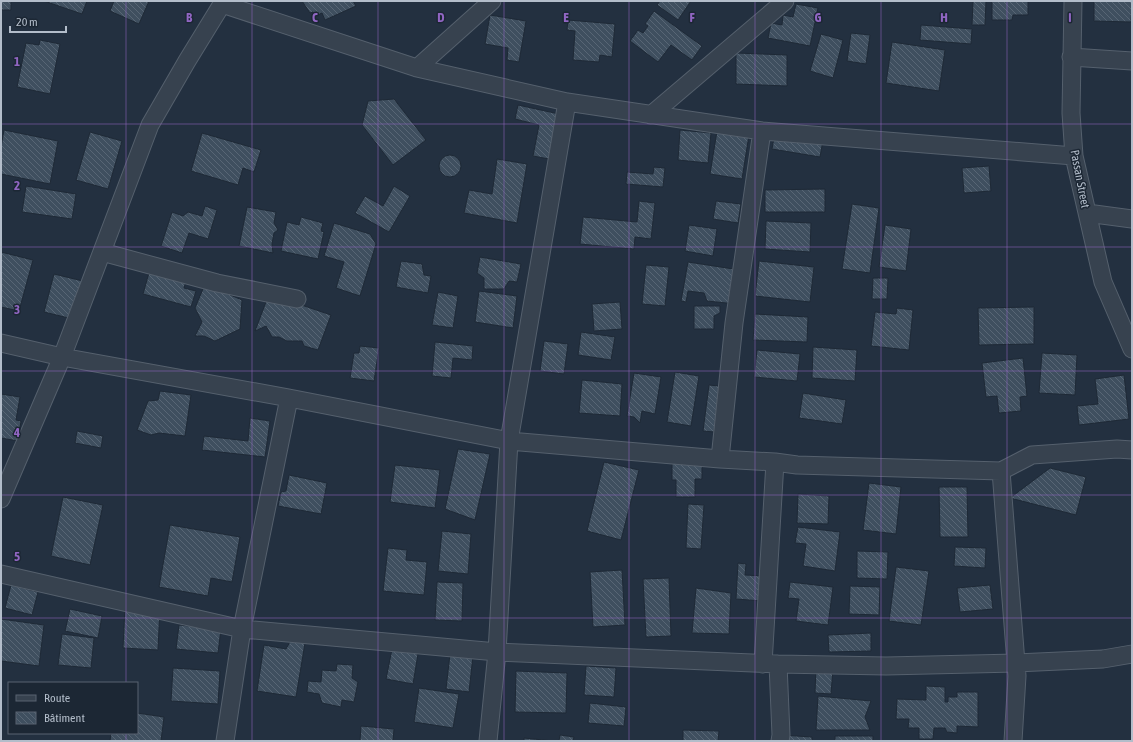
<svg xmlns="http://www.w3.org/2000/svg" width="1133" height="742" font-family="'Asap Condensed',sans-serif">
	<defs>
		<pattern id="building-back-hatch" width="6" height="6" patternUnits="userSpaceOnUse"><rect width="6" height="6" fill="#3f4f5f"/><path d="M-1 5l2 2M0 0l6 6M5-1l2 2" fill="none" stroke="#586675"/></pattern>
	</defs>
	<rect width="100%" height="100%" fill="#233040"/>
	<path fill="url(#building-back-hatch)" stroke="#1e2936" d="M1,1H11V10H1Z
		M44,1H87L82,14Z
		M114,1H149L139,24L110,11Z
		M302,1H353L356,6L325,20L322,13L315,16L313,12L310,13Z
		M660,1H691L678,20L657,5Z
		M973,1H986L985,25H972Z
		M990,1H1028V15H1013L1012,20H992V1Z
		M1094,1H1132L1131,22L1094,21Z
		M796,4L818,8L810,46L768,38L771,23L782,25L783,15L793,17Z
		M654,11L702,46L692,60L671,45L658,62L630,41L638,30L643,33L648,26L645,24Z
		M490,15L526,21L519,62L507,60L508,48L485,44Z
		M568,20L615,24L612,57L600,55L599,62L573,60L575,31L567,30Z
		M921,25L972,29L971,44L920,40Z
		M851,33L870,35L866,64L847,61Z
		M821,34L843,40L833,78L810,71Z
		M40,40L60,44L50,94L17,87L26,43L39,45Z
		M892,42L945,50L939,91L886,83Z
		M736,53L787,55V86L736,84Z
		M394,99L426,140L393,165L362,125L368,101Z
		M518,105L559,114L549,159L533,156L539,125L515,119Z
		M776,127L824,135L820,157L772,149Z
		M4,130L58,141L50,184L1,174V147Z
		M680,130L711,133L708,163L678,160Z
		M717,131L749,135L742,179L710,174Z
		M90,132L122,141L108,189L76,180Z
		M202,133L261,150L254,172L243,168L238,185L191,171Z
		M439 166a11 11 0 1 1 22 0a11 11 0 1 1-22 0Z
		M497,159L527,164L517,223L464,213L469,190L492,194Z
		M989,166L991,191L964,193L962,168Z
		M654,167L665,168L663,187L626,184L627,172L653,174Z
		M26,186L76,194L72,219L22,212Z
		M394,186L410,196L389,232L355,213L365,196L383,206Z
		M825,189V212H765V190Z
		M639,201L655,203L651,239L635,237L634,249L580,244L583,217L637,222Z
		M716,201L741,204L738,223L713,219Z
		M852,204L879,208L870,273L842,269Z
		M205,206L217,210L208,239L189,233L182,253L161,246L172,212L183,216L188,212L202,216Z
		M247,207L276,212L274,223L278,230L274,233L272,244L273,253L239,246Z
		M301,217L323,223L321,231L324,232L318,259L281,251L287,222L299,225Z
		M766,221L811,223L810,252L765,249Z
		M334,223L370,234L376,244L360,296L336,288L344,262L324,256Z
		M689,225L717,229L713,256L685,251Z
		M885,225L911,229L906,271L879,267Z
		M1,252L33,260L19,311L1,307Z
		M480,257L521,264L517,282L509,281L504,289H484V278L477,273Z
		M401,261L422,264L424,275L431,276L428,293L396,287Z
		M759,261L814,267L810,302L755,296Z
		M152,262L189,271L184,288L196,291L191,307L143,294Z
		M688,262L740,270L736,304L707,301L704,293L688,291L686,302L681,301Z
		M646,265L669,267L665,306L642,304Z
		M54,274L91,283L81,321L44,312Z
		M873,278H888L887,299H872Z
		M205,284L242,300L240,329L215,341L204,336H195L202,322L195,308Z
		M479,291L517,296L513,328L475,322Z
		M438,292L458,296L453,328L432,325Z
		M269,294L331,315L318,350L304,346L302,341H287L279,337H272L266,326L255,331Z
		M620,302L622,329L594,331L592,304Z
		M694,306H720V313L714,316V329H694Z
		M1034,307V344L979,345L978,308Z
		M897,308L913,310L909,350L871,346L875,312L896,314Z
		M755,314L808,317L807,342L753,340Z
		M581,332L615,337L611,360L578,355Z
		M544,341L568,344L564,374L540,371Z
		M435,342L473,346L472,360L453,358L451,378L432,376Z
		M360,346L379,348L374,381L350,378L354,353H359Z
		M813,347L857,350L855,381L812,378Z
		M757,350L800,354L797,381L754,377Z
		M1042,353L1077,355L1075,395L1039,393Z
		M1023,358L1027,396L1020,397L1021,411L999,413L997,396L986,397L982,363Z
		M675,372L699,376L691,426L667,422Z
		M634,373L661,377L655,414L642,411L640,423L634,417L627,416Z
		M1124,375L1129,419L1079,425L1077,406L1098,404L1095,379Z
		M582,380L622,384L620,416L579,413Z
		M709,385L719,386L714,432L703,431Z
		M160,391L191,395L185,436L159,433L151,435L137,430L148,401L158,400Z
		M803,393L846,400L842,424L799,418Z
		M1,394L20,397L16,420L21,421L18,441L1,438Z
		M250,418L270,421L265,457L202,450L204,436L248,441Z
		M77,431L103,436L101,448L75,443Z
		M458,449L490,454L475,520L445,509Z
		M672,452H702V479H695V497H676V480H672Z
		M604,462L639,470L621,540L587,531Z
		M395,465L440,470L435,508L390,502Z
		M1050,468L1086,477L1076,515L1010,498Z
		M289,475L327,483L321,514L278,506L281,492L286,491Z
		M869,483L901,487L896,534L863,530Z
		M939,487H967L968,537H940Z
		M798,494L829,496L828,524L797,523Z
		M63,497L103,505L90,565L51,556Z
		M688,504L704,505L701,549L686,548Z
		M170,525L240,537L232,582L211,578L208,596L159,587Z
		M798,527L840,532L835,571L803,566L806,544L795,543Z
		M442,531L471,534L468,574L438,571Z
		M955,547L986,548L985,568L954,566Z
		M388,548L407,550L406,560L427,562L424,595L383,591Z
		M857,551L888,552L887,579L857,578Z
		M738,563L746,564L745,575L764,576L762,601L736,599Z
		M896,567L929,571L921,625L889,621Z
		M622,570L625,625L593,627L590,572Z
		M669,578L671,636L646,637L643,579Z
		M437,582L463,583L462,621L435,620Z
		M790,582L833,587L828,625L796,621L799,599L788,598Z
		M11,585L38,592L32,615L5,608Z
		M990,585L993,609L960,612L957,588Z
		M850,586L880,587L879,615L849,614Z
		M696,588L731,593L729,634L692,633Z
		M125,606L160,607L158,650L123,648Z
		M70,609L102,616L98,638L65,631Z
		M1,619L44,625L39,666L1,661Z
		M179,625L221,629L218,653L176,649Z
		M871,633V651L829,652L828,635Z
		M62,634L94,638L91,668L58,665Z
		M291,640L305,643L296,697L257,691L264,645L286,649Z
		M392,649L418,654L413,684L386,679Z
		M450,654L473,656L469,692L446,689Z
		M337,664L353,665L352,678L358,682L354,702L342,700L341,707L322,703L319,694L307,692L308,681L321,682L322,670L336,671Z
		M586,666L616,668L614,697L584,695Z
		M816,667L833,669L831,694L815,693Z
		M173,668L220,671L218,704L171,701Z
		M516,671L567,673L566,713L515,712Z
		M926,686L945,687V702H948V697H957V692H978V727L957,726V733L947,732L945,728H934L933,739H919V728H908L909,719H896L897,699L926,700Z
		M419,688L459,694L453,728L414,722Z
		M818,696L871,701L865,717L870,730H816Z
		M590,703L626,707L624,726L588,723Z
		M137,713L164,717L161,741H110L111,733H137Z
		M361,726L394,729L393,741H360Z
		M683,730L719,731L718,741H683Z
		M560,735L574,737L573,741H559Z
		M781,735L812,737V741H781Z
		M835,736H873V741H835Z
		M524,738L553,741H524Z"/>
	<g fill="none" stroke-linecap="round" stroke-linejoin="round">
		<defs>
			<path id="minor" d="M1073,1L1071,113L1074,156L1103,282L1132,349
				M222,4L417,68L567,102L762,131L1074,156
				M1071,57L1132,61
				M417,68L492,1
				M651,115L785,1
				M1087,213L1132,219
				M102,252L217,283L297,299
				M1,343L62,357L289,398L509,441L720,459L775,462L797,465L1001,471L1032,455L1117,449L1132,450
				M720,459L734,323L762,131
				M1001,471L1017,676L1013,741
				M1,499L62,357L150,125L187,61L222,4L225,1
				M1,574L242,629L497,652L778,664L886,666L1016,663L1103,659L1132,654
				M763,664L775,462
				M778,664L781,735L780,741
				M225,741L242,629L289,398
				M488,741L497,652L509,441L567,102"/>
		</defs>
		<use href="#minor" stroke="#55606d" stroke-width="19"/>
		<use href="#minor" stroke="#37424f" stroke-width="17"/>
	</g>
	<path fill="none" stroke="#9166c3" stroke-width="1" stroke-opacity="0.55" d="M126,1V683M252,1V741M378,1V741M504,1V741M629,1V741M755,1V741M881,1V741M1007,1V741M1,124H1132M1,247H1132M1,371H1132M1,495H1132M1,618H1132M126,733V741"/>
	<g text-anchor="middle" stroke-width="3" stroke-linejoin="round" paint-order="stroke">
		<g font-size="12" fill="#b3bdca" stroke="#1c2734">
			<text transform="translate(1080 179) rotate(79)" y="4">Passan Street</text>
		</g>
	</g>
	<g font-size="13" text-anchor="middle" font-weight="bold" fill="#9166c3" stroke="#1c2734" stroke-width="3" stroke-linejoin="round" paint-order="stroke">
		<text x="189" y="22">B</text>
		<text x="315" y="22">C</text>
		<text x="441" y="22">D</text>
		<text x="566" y="22">E</text>
		<text x="692" y="22">F</text>
		<text x="818" y="22">G</text>
		<text x="944" y="22">H</text>
		<text x="1070" y="22">I</text>
		<text x="17" y="66">1</text>
		<text x="17" y="190">2</text>
		<text x="17" y="314">3</text>
		<text x="17" y="437">4</text>
		<text x="17" y="561">5</text>
	</g>
	<rect width="1133" height="742" fill="none" stroke="#b3bdca" stroke-width="4"/>
	<rect x="8" y="682" width="130" height="52" fill="#1c2734" stroke="#586370"/>
	<rect x="16" y="695" width="20" height="6" fill="#37424f" stroke="#586370"/>
	<text x="44" y="702" font-size="12" fill="#b3bdca">Route</text>
	<rect x="16" y="712" width="20" height="12" fill="url(#building-back-hatch)" stroke="#586370"/>
	<text x="44" y="722" font-size="12" fill="#b3bdca">Bâtiment</text>
	<path d="M10 26v6h56v-6" fill="none" stroke="#b3bdca" stroke-width="2"/>
	<text x="16" y="26" font-size="12" fill="#b3bdca" stroke="#1c2734" stroke-width="3" paint-order="stroke">20 m</text>
</svg>
